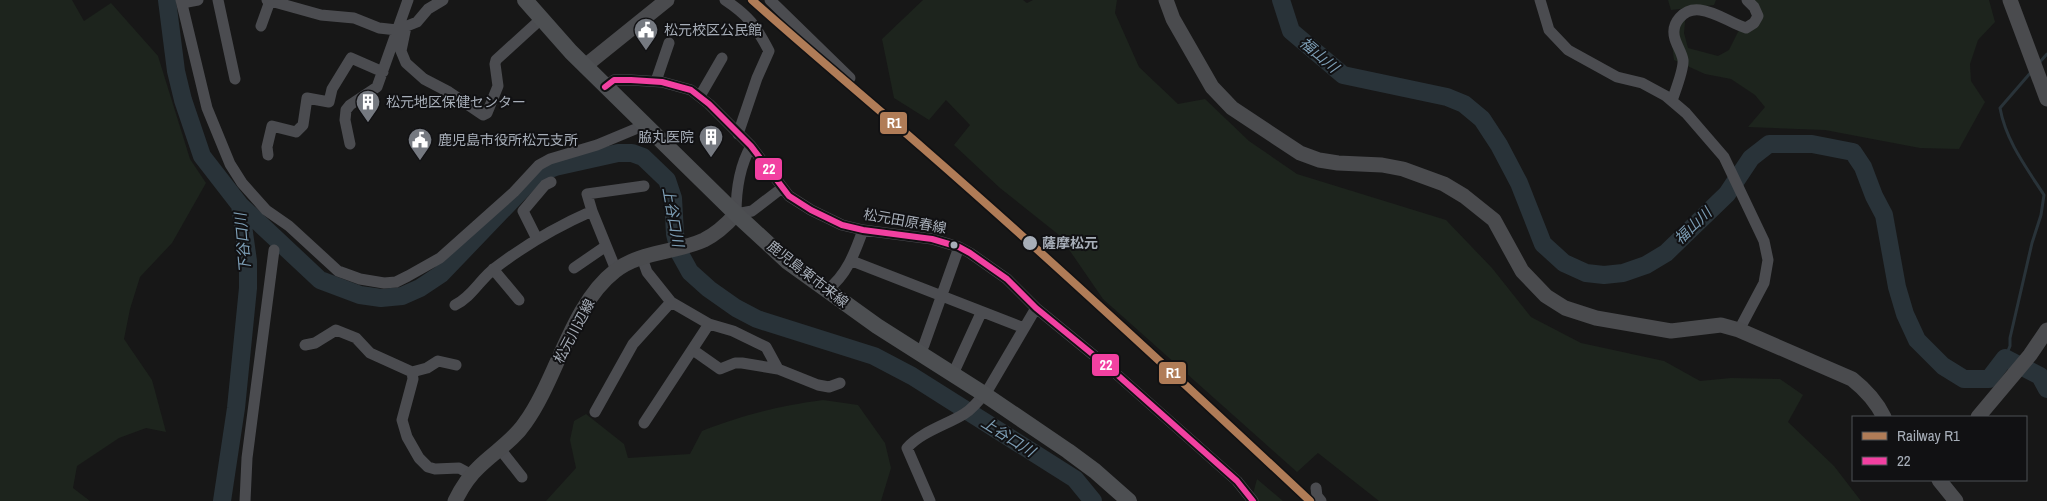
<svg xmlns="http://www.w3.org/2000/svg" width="2047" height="501" font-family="'Archivo Narrow','Noto Sans JP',sans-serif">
	<rect width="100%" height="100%" fill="#171717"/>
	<path fill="#1d241d" d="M0,0H72L84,21L111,3L158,56L190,159L206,183L172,243L140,277L130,309L124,339L152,380L166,432L146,428L119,438L77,466L73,488L90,501H0Z
		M923,0H1023L1027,3L1033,0H1117L1115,13L1139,67L1178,104L1205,99L1249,141L1297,174L1446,220L1492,268L1531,317L1581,343L1664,361L1700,381L1731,378L1780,379L1803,395L1788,422L1834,466L1861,501H1379L1318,453L1297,472L1103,299L1059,235L1000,188L954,145L970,125L946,100L929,120L894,98L882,39Z
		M1668,0H1716L1714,5L1671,10Z
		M1743,0H1989L1995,22L1978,40L1970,64L1971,81L1985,102L1959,149L1920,148L1825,130L1748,127L1765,107L1755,95L1731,79L1705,74L1674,60L1670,27L1686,12L1684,33L1688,48L1718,56L1729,50L1740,28L1756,14Z
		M823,400L858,405L885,443L891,468L881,501H546L576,468L570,440L574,421L586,414L624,444L628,458L690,454L702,431C744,415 778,406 823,400Z
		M1257,479L1283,501H1258L1253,494Z"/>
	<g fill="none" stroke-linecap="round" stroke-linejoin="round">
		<path stroke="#293339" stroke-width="3" d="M2039,63L2047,54
			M2005,358L2010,346V338L2032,243L2041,215L2044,195C2026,167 2006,141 2000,108L2032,71"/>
		<path stroke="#293339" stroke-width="18" d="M167,0L176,71L183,100L202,156L240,205L320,280L360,295L381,298L402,296L420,288L441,274L537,174L555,167L618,153H632L643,157L667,180L673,198L675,234L680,254L690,272L709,289L736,308L757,319L874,356L912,376L1075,479L1093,501
			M1281,0L1291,31L1343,75L1447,97L1464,104L1482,119L1499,145L1519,183L1543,244L1564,263L1586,273L1604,275L1623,273L1646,265L1666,253L1727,194L1751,158L1769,144H1812L1853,152L1863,167L1874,196L1884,215L1897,287L1905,314L1917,340L1943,366L1964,379H1989L2005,358L2040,376L2047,389
			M222,501L236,408L248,288V261L240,205"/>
		<path stroke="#4b4c50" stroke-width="11" d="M181,0L207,108L230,164L242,183L266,210L289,226L338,271L360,279L384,283L396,282L408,276L440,258L514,192L539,165L550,159L597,145L645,125
			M218,0L235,79
			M267,0L321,15L354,18L379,28L397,30L417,22L428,9L443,0
			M725,0C749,16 756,26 769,51L757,78L738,134
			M770,0L850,78
			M1540,0L1549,30L1568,50L1617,77L1642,83L1666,96L1686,113L1724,157L1764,241L1768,260L1764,283L1739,330
			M182,3L198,0
			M261,26L270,1
			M406,27L401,51L406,63L424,79L449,92L483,115L487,113L498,86L495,64L496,60L541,19
			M656,81L669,43
			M605,87L614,80H631L662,82L691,90L709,104L751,146L789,196L811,210L842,225L863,230L932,239L959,247L970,253L1007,279L1036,308L1113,371L1237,481L1253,501
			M700,96L722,58
			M1672,101C1675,91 1684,70 1683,60C1682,53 1677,46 1675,39C1670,23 1684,8 1700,10C1717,12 1730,23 1746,28L1754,23L1758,16L1754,7L1747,0
			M350,144L345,120L346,110L350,105L377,87L408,0
			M751,146C739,167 736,191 736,214L752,211L782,188
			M268,155L267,147L272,126L296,132L303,125L307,98L329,102L332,89L351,58L383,72
			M592,211L587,194L644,186
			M537,239L523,211L545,185L551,182
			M642,258L647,272L671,302L709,324L733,331L766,347L778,369
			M852,261L1024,328
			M574,268L606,246
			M493,269L519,300
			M827,290C847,275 855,252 863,230
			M455,305C472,297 480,279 495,268C525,245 558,226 592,211L616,270
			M305,345L315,343L336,330L356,338L370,353L412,372L413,379L402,420L407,437L419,458L428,467L435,469L459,468L472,475
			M693,350L720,369L735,363H742L778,369L818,385L829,387L840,383
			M920,352L924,345L959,247
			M412,372L427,368L438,361L456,365
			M953,374L981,313
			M595,412L633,344L671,302
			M644,423L709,324
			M500,449L522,477
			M1316,488L1317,496L1321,501
			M245,501L247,458L274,250
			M930,501L907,448C921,432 946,425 964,414C974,408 982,397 989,388L1036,308"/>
		<path stroke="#4a4b4e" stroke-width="15" d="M1166,0L1173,19L1212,87L1232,108L1300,153L1319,160L1338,163L1382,165L1403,169L1444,184L1464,196L1494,220L1522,271L1546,296L1565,308L1596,318L1671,331L1721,325L1739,330L1852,379C1866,390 1876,401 1884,417
			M2010,0L2047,99
			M585,66L667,0
			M1978,417L2030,355L2047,330
			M1939,480L1956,501
			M455,501C461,489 468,477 479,467C494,452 513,441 525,423C557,379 571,305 615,271C640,251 676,253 704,240C716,234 727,224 736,214"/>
		<path stroke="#4d4f52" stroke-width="16" d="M525,0L571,52L736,214L788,262L877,326L984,394L1068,451L1095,471L1129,501"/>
		<defs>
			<path id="bus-1" d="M605,87L614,80H631L662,82L691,90L709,104L751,146L789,196L811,210L842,225L863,230L932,239L959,247L970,253L1007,279L1036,308L1113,371L1237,481L1253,501"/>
		</defs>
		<use href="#bus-1" stroke="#111113" stroke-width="10"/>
		<use href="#bus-1" stroke="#f240a1" stroke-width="6"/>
		<defs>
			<path id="rail-1" d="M752,0C809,51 867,99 924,149C1055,263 1183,382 1310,501"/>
		</defs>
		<use href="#rail-1" stroke="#111113" stroke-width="11"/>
		<use href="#rail-1" stroke="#b07c57" stroke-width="8"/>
	</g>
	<defs>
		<symbol id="civic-pin" viewBox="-11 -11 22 30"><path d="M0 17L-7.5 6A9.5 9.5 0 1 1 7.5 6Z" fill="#757980" stroke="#111113"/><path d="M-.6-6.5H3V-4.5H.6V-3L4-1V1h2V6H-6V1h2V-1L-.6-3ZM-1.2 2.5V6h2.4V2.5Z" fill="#fff"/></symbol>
		<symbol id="building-pin" viewBox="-11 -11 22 30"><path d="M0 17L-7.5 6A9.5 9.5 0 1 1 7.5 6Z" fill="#757980" stroke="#111113"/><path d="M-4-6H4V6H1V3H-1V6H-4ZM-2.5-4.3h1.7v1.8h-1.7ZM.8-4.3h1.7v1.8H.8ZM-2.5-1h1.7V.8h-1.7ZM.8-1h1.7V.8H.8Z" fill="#fff"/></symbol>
	</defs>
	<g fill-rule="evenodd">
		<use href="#civic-pin" x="632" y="16" width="28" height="38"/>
		<use href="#building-pin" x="354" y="88" width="28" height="38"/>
		<use href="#building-pin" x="697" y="123" width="28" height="38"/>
		<use href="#civic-pin" x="406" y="126" width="28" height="38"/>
	</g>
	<g fill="#a7aeb8" stroke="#111113" stroke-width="2">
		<circle cx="1030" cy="243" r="8"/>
		<circle cx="954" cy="245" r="4.5"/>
	</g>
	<g text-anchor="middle" stroke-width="4" stroke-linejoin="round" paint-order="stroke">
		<g font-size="14" fill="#a7aeb8" stroke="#111113" text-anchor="start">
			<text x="664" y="35">松元校区公民館</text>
			<text x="386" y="107">松元地区保健センター</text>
			<text x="694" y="142" text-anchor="end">脇丸医院</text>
			<text x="438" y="145">鹿児島市役所松元支所</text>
		</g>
		<g font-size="14" fill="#a7aeb8" stroke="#111113">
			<text transform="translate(905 221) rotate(10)" y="5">松元田原春線</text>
			<text transform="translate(808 274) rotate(38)" y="5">鹿児島東市来線</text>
			<text transform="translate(574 331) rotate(-62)" y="5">松元川辺線</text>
		</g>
		<g font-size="14" font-weight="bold" fill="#a7aeb8" stroke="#111113" text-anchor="start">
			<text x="1042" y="248">薩摩松元</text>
		</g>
		<g font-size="15" font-style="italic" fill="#7d9eb5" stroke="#111113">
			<text transform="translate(1319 55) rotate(40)" y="5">福山川</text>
			<text transform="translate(673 217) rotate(80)" y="5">上谷口川</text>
			<text transform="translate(1693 226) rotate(-44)" y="5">福山川</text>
			<text transform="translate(243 243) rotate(-95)" y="5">下谷口川</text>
			<text transform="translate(1008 437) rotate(32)" y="5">上谷口川</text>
		</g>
	</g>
	<g stroke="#111113" stroke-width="2">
		<rect x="879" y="111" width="29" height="24" rx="5" fill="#b07c57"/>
		<rect x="754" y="157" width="29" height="24" rx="5" fill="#f240a1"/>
		<rect x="1091" y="353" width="29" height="24" rx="5" fill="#f240a1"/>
		<rect x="1158" y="361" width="29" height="24" rx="5" fill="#b07c57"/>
	</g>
	<g font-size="14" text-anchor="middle" font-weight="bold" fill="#fff">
		<text x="894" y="128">R1</text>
		<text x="769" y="174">22</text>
		<text x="1106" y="370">22</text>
		<text x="1173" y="378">R1</text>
	</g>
	<rect x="1852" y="416" width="175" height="65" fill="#111113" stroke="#4d5055"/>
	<rect x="1862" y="432" width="25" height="8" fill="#b07c57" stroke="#4d5055"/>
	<text x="1897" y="441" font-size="15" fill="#a7aeb8">Railway R1</text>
	<rect x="1862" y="457" width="25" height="8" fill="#f240a1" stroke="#4d5055"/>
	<text x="1897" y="466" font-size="15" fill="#a7aeb8">22</text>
</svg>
